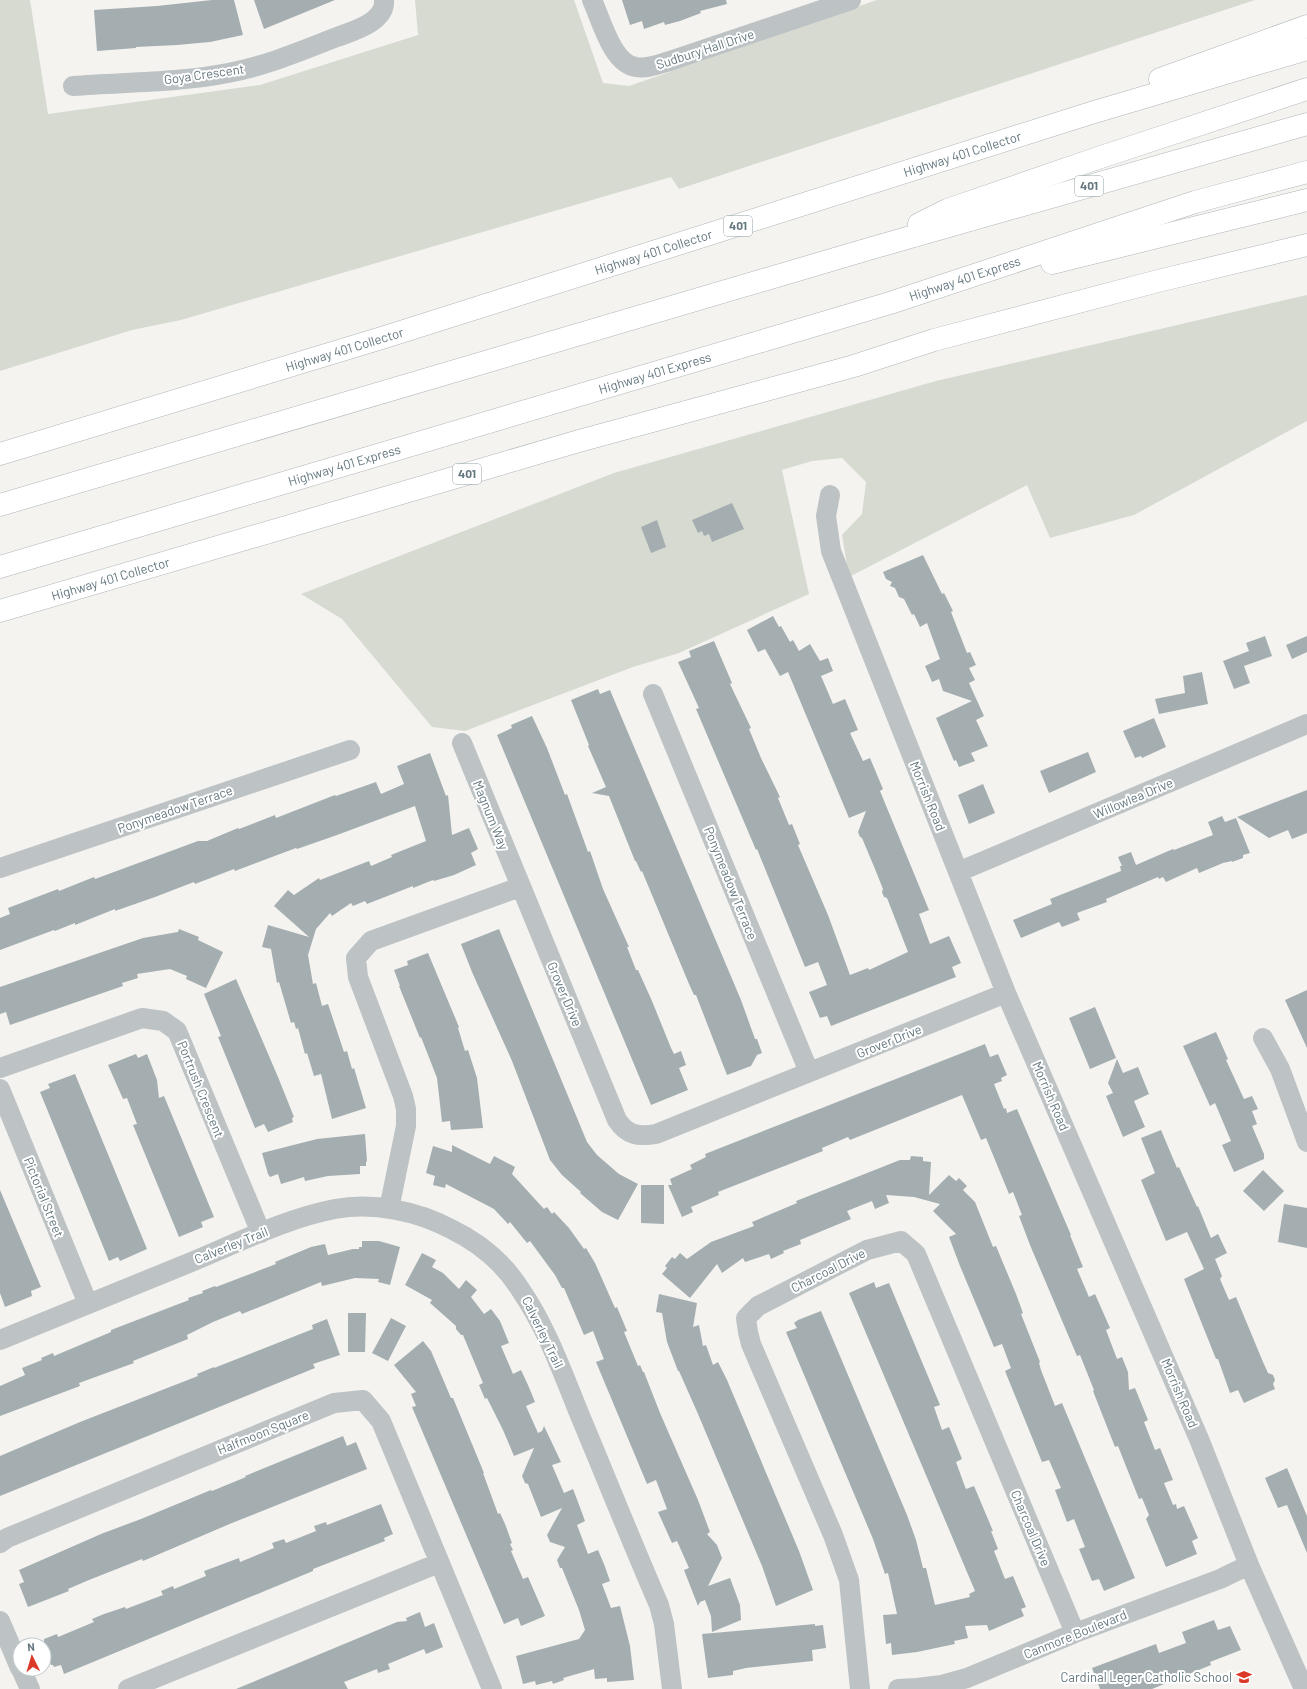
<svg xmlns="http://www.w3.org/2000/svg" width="1307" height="1689" font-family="Barlow,sans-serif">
	<rect width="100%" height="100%" fill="#f4f3f0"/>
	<path fill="#d6dad1" d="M0,0H30L48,114L260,85L418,35L415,0H574L603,83L629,86L877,0H1255L679,189L671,177L181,320L132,330L0,371Z
		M1307,295V421L1134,515L1050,538L1027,485L849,577L842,535L862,514L866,482L842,458L812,461L782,470L809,594L679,653L633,667L465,731L432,727L342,619L301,594L614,473L936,381Z"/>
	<path fill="#a4aeb0" d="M212,0H234L243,35L210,42L177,45L136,47V48L97,51L94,10L157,6Z
		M254,0H335L264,29Z
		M622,0H726L727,4L700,11L701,13L680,21L665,25L664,22L644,29L642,21L630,25Z
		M732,503L744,529L712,542L709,534L704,536L702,531L698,533L692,520Z
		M657,520L666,547L651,553L641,527Z
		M923,555L942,594L944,593L953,611L951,612L967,653L970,652L976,665L969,668L975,680L969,683L984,716L976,720L988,746L971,753L975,761L959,767L956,760L954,761L936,718L972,701L943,691L939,679L932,682L925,666L940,659L927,623L920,627L914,614L912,615L904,599L899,597L895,588L890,586L892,582L886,579L883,572Z
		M773,616L779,627L781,626L790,642L793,640L799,651L810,644L820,661L828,658L833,671L821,676L833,704L845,699L858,730L850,733L863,761L870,758L883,789L880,791L929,910L919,914L930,944L949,936L961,963L952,967L956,977L831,1026L827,1016L820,1018L809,992L827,985L818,962L805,967L757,849L756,850L696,709L699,708L678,662L691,657L689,651L714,641L732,683L730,684L751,728L749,729L761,758L780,797L778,798L789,825L792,824L800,844L798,845L828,915L850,975L868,968L869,970L908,952L887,898L884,897L882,892L883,889L875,869L862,838L860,837L858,832L866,811L849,818L788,672L780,676L765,649L758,652L747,630Z
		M1265,636L1272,656L1244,666L1250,683L1234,689L1223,661L1249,651L1246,643Z
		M1307,636V652L1292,659L1286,645Z
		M1202,672L1208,704L1159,714L1155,699L1185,693L1183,676Z
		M598,689L600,694L610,690L741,1000L755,1039H757L762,1053L757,1055L751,1066L727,1075L696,995H694L689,984L642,871L641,872L636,861H635L609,796L592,793L606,787L588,746L589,745L571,700Z
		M532,716L547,748L565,795L567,794L588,852L590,851L603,889L629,947H627L636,970H638L652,1001L671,1048L674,1054L681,1051L686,1065L679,1068L688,1090L651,1105L497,735L512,728L511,725Z
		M1154,718L1166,747L1142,758L1141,756L1135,758L1123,731Z
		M1088,752L1096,772L1049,793L1040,771Z
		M430,753L446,796L448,795L452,835L469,828L478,849L471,853L476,865L454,875L434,881L433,880L413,888V886L367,904L365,901L353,906L351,903L332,916L330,913L316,929L308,955L313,984L316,983L322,1006L328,1004L344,1052L347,1051L352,1069L354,1068L366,1108L332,1119L321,1074L314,1076L307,1053L305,1054L298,1028L296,1029L294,1022L291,1023L279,982L277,983L271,949L262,947L268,925L309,937L274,906L288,890L294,895L319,878L320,880L369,861L371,866L392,857L391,855L426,841L415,806L337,835L297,849L296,848L235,871L234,869L195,884L194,882L155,897L115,911V909L75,925V923L55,931L54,930L0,950V918L10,914L8,908L58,889L59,891L94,877L95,879L198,841H207L238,828L239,829L275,815L276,818L335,795L336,796L376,782L381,794L404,784L397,766Z
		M983,784L995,813L969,824L958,795Z
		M1307,790V833L1292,839L1288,830L1269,838L1237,817Z
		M1222,816L1225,822L1236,818L1250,853L1243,855V858L1232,862V861L1223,863L1199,873L1197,868L1166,882L1163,877L1159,879L1158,877L1106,899L1107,902L1077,913L1080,920L1062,927L1059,922L1021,938L1013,920L1052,904L1050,899L1121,871L1120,866H1122L1118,857L1131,852L1136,865L1173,849L1174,850L1213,835L1208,822Z
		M179,929L199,937L198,940L223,952L206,988L186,979L187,976L170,969L137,974L138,978L122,983L123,986L10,1025L6,1012L0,1014V987L143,938L178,932Z
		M499,929L587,1142L597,1155L619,1174L638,1184L618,1220L602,1212L580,1193L581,1192L562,1175L550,1160L512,1061L472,972L461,944Z
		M428,953L459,1027L458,1028L465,1051L468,1050L477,1078L483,1128L451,1130L450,1121L442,1122L437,1078L421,1037L420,1038L399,986H400L394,970L408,965L407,961Z
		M236,979L278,1077L294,1117L292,1118L293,1122L268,1132L264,1124L255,1128L218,1037L221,1036L204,994Z
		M1307,990V1048L1285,1000Z
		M1095,1007L1116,1058L1090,1069L1069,1018Z
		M1216,1032L1228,1059L1226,1060L1244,1099L1252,1096L1258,1109L1252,1111L1257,1124L1252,1126L1264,1154V1159L1234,1172L1222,1145L1231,1141L1215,1103L1210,1106L1183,1046Z
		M985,1044L990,1057L998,1054L1007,1075L1001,1078L1002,1081L994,1084L1004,1109L1006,1108L1007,1113L1017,1109L1071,1235H1070L1083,1267L1077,1269L1089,1297L1095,1294L1110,1328L1106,1330L1117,1359L1122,1357L1128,1372L1129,1390L1135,1388L1148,1420L1144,1422L1155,1450L1160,1448L1167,1465L1173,1480L1164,1483L1173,1505L1176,1504L1177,1509L1184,1506L1198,1538L1192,1541L1197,1554L1166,1567L1146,1519L1149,1515L1142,1498L1139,1499L1118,1446L1115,1447L1093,1391L1094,1390L1080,1355L1077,1356L1030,1245L1019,1216L1022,1215L1013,1192L1009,1194L986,1138L981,1140L962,1095L850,1140L848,1137L822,1148L823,1151L718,1192L719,1195L691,1207L693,1212L682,1217L668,1185H672L670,1179L692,1169L690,1165L706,1157L705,1154Z
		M136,1054L138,1058L147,1054L157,1080L159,1098L164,1096L214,1217L201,1222L203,1227L179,1237L133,1125L137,1124L127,1098L123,1099L108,1065Z
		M1117,1059L1123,1073L1138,1067L1149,1094L1134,1101L1145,1127L1123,1137L1106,1096L1113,1093L1108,1083Z
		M75,1074L147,1249L120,1261L118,1257L109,1261L40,1092L50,1088L48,1084Z
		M1161,1130L1177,1168L1179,1167L1197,1207L1198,1206L1211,1238L1218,1234L1227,1253L1215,1259L1222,1276L1220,1279L1229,1300L1236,1297L1263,1362L1268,1373L1273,1375L1275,1380L1273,1384L1275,1389L1244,1403L1238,1390L1230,1393L1218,1359H1216L1184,1279L1204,1269L1187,1232L1166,1241L1141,1180L1155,1173L1141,1138Z
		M365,1134L367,1161L366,1162V1166H360V1174L328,1176L305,1181L304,1177L281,1184L278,1174L270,1177L268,1174L262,1153L317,1139Z
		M452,1145L490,1164L494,1156L515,1167L512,1174L544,1209L547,1207L552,1214L554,1212L569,1228L584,1249L586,1248L595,1263L615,1308L617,1307L627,1331L624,1332L638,1366L640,1365L643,1372H644L660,1413L698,1500L710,1532L707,1534L717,1545L722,1558L708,1586L730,1578L740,1605L741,1620L712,1632L711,1616L705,1600L700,1602L698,1606L684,1570L689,1568L677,1541L672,1543L658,1512L667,1509L656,1480L647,1484L596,1362L604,1359L603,1357L593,1331L584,1335L564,1288H562L555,1275L530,1241L527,1243L510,1222L508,1224L494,1209L446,1184L445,1188L433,1185L435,1176L426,1173L433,1146L452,1152Z
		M911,1156L923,1157V1161L931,1162L929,1195L949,1175L956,1181L959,1178L967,1186L963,1190L975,1202L993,1247L996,1246L1016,1294L1023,1313L1021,1314L1040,1362L1039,1363L1041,1370L1055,1406L1062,1403L1135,1578L1104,1591L1099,1579L1092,1581L1079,1549L1085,1547L1074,1519L1067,1522L1055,1490L1061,1488L1049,1460L1042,1462L1005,1371L1011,1368L1002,1344L994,1347L960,1266L949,1237L956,1234L933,1211L940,1204L914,1197L886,1195L889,1203L875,1209L872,1201L847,1211L851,1219L800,1240L801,1244L783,1251L784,1253L771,1259L769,1254L745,1262L743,1258L722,1273L717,1264L690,1298L662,1274L667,1268L665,1266L672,1257L675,1259L680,1253L687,1259L711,1242L754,1226L752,1222L797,1203L796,1201L900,1160H910Z
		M1263,1170L1284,1191L1264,1211L1243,1191Z
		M641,1185H664V1224L641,1223Z
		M0,1190L41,1287L31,1291L32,1296L5,1307L0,1293Z
		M1284,1204L1307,1208V1248L1278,1242Z
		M362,1241H379L400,1247L390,1285L378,1282L379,1279L355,1278L322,1286L321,1282L242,1314L240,1311L213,1322L187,1335L188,1339L133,1361L134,1363L79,1383L80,1386L0,1416V1386L25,1375L22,1368L42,1360L41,1358L53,1353L54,1356L111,1332V1330L189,1300L188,1298L203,1293L202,1291L215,1286L216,1287L276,1264L275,1262L311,1247L325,1244L328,1255L353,1249H359V1247H362Z
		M422,1253L436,1260L432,1267L443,1273L459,1289L466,1280L477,1290L471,1297L484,1314L491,1309L500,1321L509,1343L501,1346L513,1374L521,1370L528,1385L535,1402L526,1406L538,1433L542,1431L544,1426L561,1462L552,1465L564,1493L573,1489L578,1502L585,1521L577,1525L588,1554L598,1550L604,1564L610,1581L602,1584L611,1608L620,1606L630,1646L634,1680L607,1682V1678L595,1679L594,1669L563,1678L564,1680L553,1684L552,1681L536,1685L535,1681L523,1684L516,1656L579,1639L585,1630L579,1610L562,1568H560L557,1560L565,1547L550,1542L547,1535L562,1508L541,1517L528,1484L525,1483L522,1476L534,1448L514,1456L503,1430L487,1398L485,1399L479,1385L483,1383L463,1335H461L456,1329V1326L430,1303L432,1300L405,1285Z
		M874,1282L876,1288L889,1283L940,1405L934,1407L942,1430L949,1427L956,1444L962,1459L956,1462L964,1484L966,1489L974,1486L993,1531H991L998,1549L994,1551L1005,1579L1013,1576L1026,1607L1021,1609L1024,1616L989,1631L987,1625L965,1626L968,1638L954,1641L955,1644L917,1652L892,1655L891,1643L886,1644L883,1615L897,1614L888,1573L885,1574L873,1539L786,1332L797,1328L794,1323L798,1320L821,1311L907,1515L916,1540L923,1568H926L935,1605L970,1597L969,1594L975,1591L849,1293Z
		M659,1294L697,1303L693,1327L699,1325L703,1346L706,1345L713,1365L718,1362L727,1380L799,1551L813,1590L776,1606L762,1566L698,1414L679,1371H678L667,1342L662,1313L656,1312Z
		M348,1313H366L365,1352H348Z
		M391,1318L406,1326L388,1361L372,1353Z
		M327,1319L340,1355L313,1364L315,1368L0,1496V1456L80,1422L198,1376L197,1374L214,1367V1368L313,1329L312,1325Z
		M423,1341L431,1351L451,1398H453L484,1473H483L498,1514L500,1513L505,1524L512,1543L510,1544L513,1550L511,1551L523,1579L528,1577L545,1616L521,1626L518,1618L504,1624L412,1407L416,1406L411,1394L416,1392L394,1365Z
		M343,1436L347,1446L356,1442L367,1469L232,1523L143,1561L142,1559L89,1580L68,1589L69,1591L28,1607L19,1584L24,1582L19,1570L101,1534L141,1519L211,1490L212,1491L246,1477L245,1476Z
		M1287,1468L1307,1516V1553L1287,1505L1278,1508L1265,1478Z
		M381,1504L393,1534L384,1538L385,1541L313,1569V1571L64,1674L61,1665L54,1667L53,1665H51L44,1647V1639L57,1634L58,1637L94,1622L92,1619L104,1614L125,1607L126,1609L131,1607L163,1595L161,1591L173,1586L174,1589L206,1576L204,1571L215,1567L239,1558L240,1562L274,1548L272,1543L284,1539L286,1543L316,1531L314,1526L326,1522L327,1525Z
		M420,1612L425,1627L434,1623L443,1647L426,1654L424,1649L388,1664L390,1669L378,1673L377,1669L344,1682L348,1689H236L397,1622L407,1621L406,1618Z
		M1214,1620L1218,1630L1230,1626L1241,1650L1210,1662L1211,1665L1152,1689H1100L1092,1668L1156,1644L1159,1653L1186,1643L1182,1632Z
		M815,1624V1626L823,1625L826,1648L812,1650L813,1661L746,1668L733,1671V1675L708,1678L702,1634Z"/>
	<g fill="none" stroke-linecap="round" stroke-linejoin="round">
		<defs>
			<g id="highway">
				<path d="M1160,79L1307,26"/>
				<path d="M919,224L947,210L1101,157L1307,89"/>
				<path d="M1052,263L1307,200"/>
				<path id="s1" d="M0,454L385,337L1091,113L1307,49"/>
				<path d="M0,505L872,248L1307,124"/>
				<path id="s2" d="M0,567L890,303L1195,202L1307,172"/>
				<path id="s3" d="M0,611L579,441L854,366L934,340L1158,281L1307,245"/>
			</g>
		</defs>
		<use href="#highway" stroke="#b0b5b6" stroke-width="23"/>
		<path stroke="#bdc2c4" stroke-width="20" d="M592,0C601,19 612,64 636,67C647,69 659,64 670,61L851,0
			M73,86C124,82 177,83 228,73C266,66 301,51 337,37C353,31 386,22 384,0
			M830,495L826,516L831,551L1006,993L1199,1439L1249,1565L1304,1689
			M653,694L809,1072
			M462,743L617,1120C627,1135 638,1137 656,1134L1006,993
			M0,868L350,750
			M958,872L1307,724
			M1263,1038L1280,1069L1307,1142
			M0,1068L142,1018L163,1021L177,1031L261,1233
			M0,1089L88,1304
			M389,1209L406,1126V1109L403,1096L358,977L356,958L371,941L520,887
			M0,1340C62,1315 122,1290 184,1265C231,1246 286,1218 335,1209C374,1202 417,1211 451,1229C480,1243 503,1262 520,1289C547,1328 563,1374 581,1418C607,1480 632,1543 659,1605L664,1624L672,1689
			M0,1543L7,1538L334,1403L363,1400L381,1421L492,1689
			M0,1621L20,1668
			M21,1669L30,1689
			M128,1689L439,1563
			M860,1689L849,1580L833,1535L751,1344L748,1332L746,1318L758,1306L867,1250L901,1241L916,1254L1075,1633
			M898,1689L917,1688L942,1685L967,1678L1075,1633L1220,1579L1249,1565"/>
		<use href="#highway" stroke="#fff" stroke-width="22"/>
	</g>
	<defs>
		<symbol id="school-bare" viewBox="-9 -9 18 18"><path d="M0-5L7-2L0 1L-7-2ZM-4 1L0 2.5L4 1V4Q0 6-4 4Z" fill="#db3a29" stroke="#fff" stroke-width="2.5" paint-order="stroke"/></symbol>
	</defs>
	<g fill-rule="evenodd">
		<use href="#school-bare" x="1233" y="1666" width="22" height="22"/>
	</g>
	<g text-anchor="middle" stroke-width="4" stroke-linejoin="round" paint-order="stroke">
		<g fill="#fff" stroke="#92a0a5" stroke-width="1">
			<rect x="1075" y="176" width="28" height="20" rx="3"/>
			<rect x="724" y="216" width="28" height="20" rx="3"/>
			<rect x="453" y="464" width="28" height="20" rx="3"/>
		</g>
		<g font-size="12" font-weight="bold" fill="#64777f">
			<text x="1089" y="190">401</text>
			<text x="738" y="230">401</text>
			<text x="467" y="478">401</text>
		</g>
		<g font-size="13" fill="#64777f" stroke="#fff">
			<text transform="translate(705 49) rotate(-18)" y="5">Sudbury Hall Drive</text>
			<text transform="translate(204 74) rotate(-8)" y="5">Goya Crescent</text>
			<text dy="5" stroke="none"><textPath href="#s1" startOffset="1008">Highway 401 Collector</textPath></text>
			<text dy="5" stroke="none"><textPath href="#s1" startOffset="684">Highway 401 Collector</textPath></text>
			<text dy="5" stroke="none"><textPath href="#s2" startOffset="1007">Highway 401 Express</textPath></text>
			<text dy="5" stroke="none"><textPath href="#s1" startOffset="360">Highway 401 Collector</textPath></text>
			<text dy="5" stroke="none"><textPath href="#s2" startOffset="683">Highway 401 Express</textPath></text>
			<text dy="5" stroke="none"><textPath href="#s2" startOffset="359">Highway 401 Express</textPath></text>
			<text dy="5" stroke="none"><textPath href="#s3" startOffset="115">Highway 401 Collector</textPath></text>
			<text transform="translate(928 796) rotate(68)" y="5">Morrish Road</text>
			<text transform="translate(1133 798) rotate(-23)" y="5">Willowlea Drive</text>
			<text transform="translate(175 809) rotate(-19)" y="5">Ponymeadow Terrace</text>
			<text transform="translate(491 815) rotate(68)" y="5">Magnum Way</text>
			<text transform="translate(731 883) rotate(68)" y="5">Ponymeadow Terrace</text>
			<text transform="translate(565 994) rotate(67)" y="5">Grover Drive</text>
			<text transform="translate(889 1041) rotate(-22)" y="5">Grover Drive</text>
			<text transform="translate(201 1089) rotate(68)" y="5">Portrush Crescent</text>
			<text transform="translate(1051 1096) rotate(67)" y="5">Morrish Road</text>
			<text transform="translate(44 1197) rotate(68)" y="5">Pictorial Street</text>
			<text transform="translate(231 1245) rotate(-22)" y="5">Calverley Trail</text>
			<text transform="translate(828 1270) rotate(-27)" y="5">Charcoal Drive</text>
			<text transform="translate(543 1332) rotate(64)" y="5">Calverley Trail</text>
			<text transform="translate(1180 1393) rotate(67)" y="5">Morrish Road</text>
			<text transform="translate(263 1432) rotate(-22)" y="5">Halfmoon Square</text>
			<text transform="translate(1031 1528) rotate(67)" y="5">Charcoal Drive</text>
			<text transform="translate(1075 1634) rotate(-22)" y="5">Canmore Boulevard</text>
		</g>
		<g font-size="13" fill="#64777f" stroke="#fff" text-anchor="end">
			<text x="1232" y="1682">Cardinal Leger Catholic School</text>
		</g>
	</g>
	<g transform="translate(32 1657) rotate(355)"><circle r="19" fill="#ffffff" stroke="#c1c9cc"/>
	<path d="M0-3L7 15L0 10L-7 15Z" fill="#db3a29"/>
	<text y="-6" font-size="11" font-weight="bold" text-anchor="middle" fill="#64777f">N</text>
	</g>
</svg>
